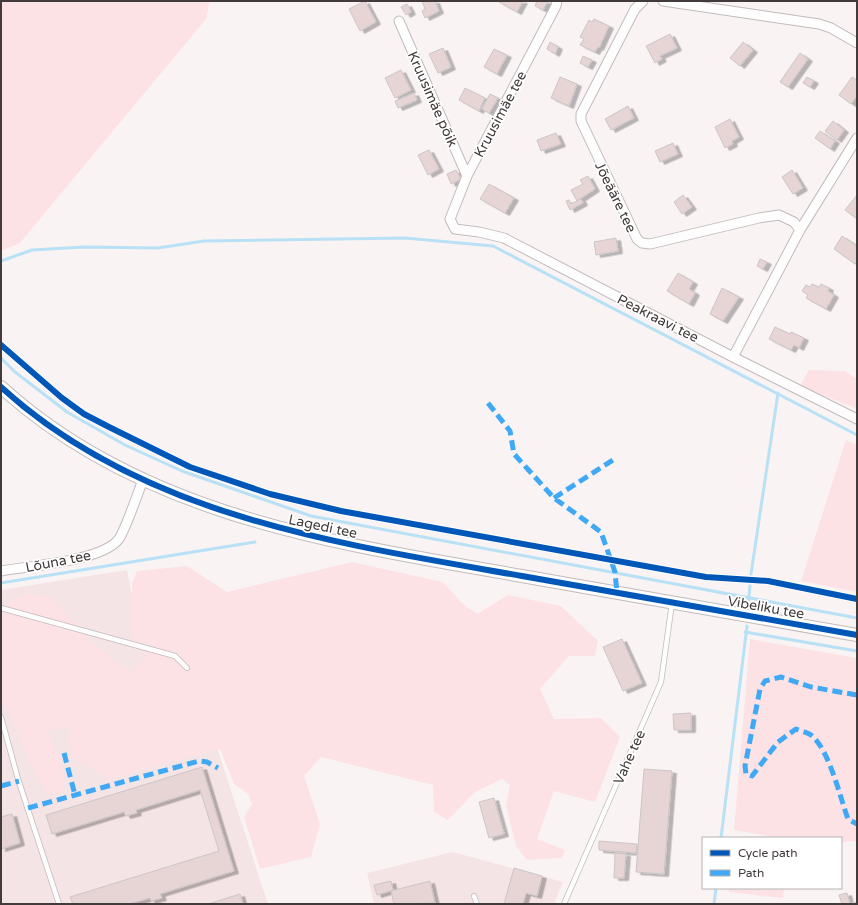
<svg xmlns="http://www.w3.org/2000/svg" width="858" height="905" font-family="'Varela Round',sans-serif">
	<defs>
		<filter id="shadow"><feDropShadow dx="4.5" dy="2.5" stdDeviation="0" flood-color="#0004"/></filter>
	</defs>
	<rect width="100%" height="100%" fill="#faf3f4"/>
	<path fill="#f5e4e5" d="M127,570L141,640L184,646L268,904H1V590Z
		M453,852L563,882L554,904H374L367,873Z"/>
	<path fill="#fce2e4" d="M1,1H210L206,19L20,243L1,251Z
		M809,370L845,371L857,379V409L800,386Z
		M846,440L857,445V592L801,581Z
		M352,562L443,582L462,603L477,614L508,595L561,606L598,641L595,656H569L540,689L554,719L601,718L620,737L595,802L554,791L537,839L565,850L562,858L527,860L516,846L506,806L510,785L502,779L475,792L448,820L434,812L433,785L321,757L304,776L320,824L311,857L260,869L244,817L252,804L248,794L234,784L220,749L108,779L71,755L69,728L48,731L52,748L61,757L64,792L49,795L34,772L7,708L1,703V607L25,594L52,597L92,643L130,672L146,656L132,635V583L137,571L187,566L227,592Z
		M750,639L857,658V841L841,842V838H779L734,830Z
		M729,888H784L783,898L729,892Z"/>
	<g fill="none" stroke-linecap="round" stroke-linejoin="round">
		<path stroke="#b9e1f5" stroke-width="3" d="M1,261L32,250L84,247L158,248L204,241L405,238L493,246L857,435
			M1,358L15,372L67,412L125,445L182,471L311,516L857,618
			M751,574L778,393
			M1,583L255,542
			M748,606L750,586
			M745,632L857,651
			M721,838L747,626
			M714,904L716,888"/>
	</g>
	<path fill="#e7d5d6" stroke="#ccc5c6" filter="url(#shadow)" d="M365,1L376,22L360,31L349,9Z
		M422,1H435L439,11L425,18L422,11L425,9Z
		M500,1H523L517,12L499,2Z
		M537,1H548L543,10L535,6Z
		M407,4L411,12L406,15L401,7Z
		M594,19L609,26L599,48L598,47L595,52L580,45L584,39L580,37L589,20L592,22Z
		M670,34L677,48L660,56L662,59L655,63L646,46Z
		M550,42L558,47L555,54L547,49Z
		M743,42L753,50L740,66L730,58Z
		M443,48L451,67L438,73L429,54Z
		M494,49L507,55L497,74L484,67Z
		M800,53L808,59L788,87L780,82Z
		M583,56L592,60L588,67L580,63Z
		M401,70L411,90L395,98L385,78Z
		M560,77L577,84L569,106L551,98Z
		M807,77L814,81L810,87L803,83Z
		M852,77L857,80V96L851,104L839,95Z
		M465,88L485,98L479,111L459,100Z
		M414,93L417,100L398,108L395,101Z
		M490,94L498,98L489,113L482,109Z
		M628,106L634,118L611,130L605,119Z
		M730,119L739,137L732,141L733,144L725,148L715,127Z
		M833,121L844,130L837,140L825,131Z
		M820,131L835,141L830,149L815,138Z
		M556,133L561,144L541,151L537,140Z
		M673,143L678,154L660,162L655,151Z
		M429,150L439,169L428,175L418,155Z
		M456,170L461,179L451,184L447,174Z
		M792,170L803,188L793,194L782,177Z
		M588,176L595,189L577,201L571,190L583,184L580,180Z
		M489,184L514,198L505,213L480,199Z
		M683,195L692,207L682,214L674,202Z
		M857,195V219L845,210Z
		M581,199L583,203L570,210L566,201L569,200L571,204Z
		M842,236L857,246V261L855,264L834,249Z
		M616,238L618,251L596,255L594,242Z
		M760,259L767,262L763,269L757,266Z
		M678,273L693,282L689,289L695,293L689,304L667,291Z
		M812,284L819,287L821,284L829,288L828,291L834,295L826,309L806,298L808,295L802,291L806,285L810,287Z
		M722,288L739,297L723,321L710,314Z
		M775,327L790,334L791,332L804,338L799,348L794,345L791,350L769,339Z
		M622,639L642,683L623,691L603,647Z
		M691,713V730H674L673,714Z
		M202,767L234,871L160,894L162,898L151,901L150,898L129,904H73L70,897L219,851L200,790L136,810L137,813L126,816L124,812L52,834L46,815Z
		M644,769L672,771L664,874L636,872Z
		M494,798L504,834L489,838L479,802Z
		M12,814L20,843L1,849V817Z
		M599,841L637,844L636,853L599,850Z
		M615,853L626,854L624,878H614Z
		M514,868L542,876L537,896L526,893L523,904H504Z
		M391,881L393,890L377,895L374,885Z
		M430,881L435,903L394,904L391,891Z
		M847,893L850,904L857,902V904H842L839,895Z
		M240,894L243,904H208Z"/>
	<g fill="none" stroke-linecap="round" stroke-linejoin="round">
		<defs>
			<path id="lane" d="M1,608L175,656L187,668
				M1,717L18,779L59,904
				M474,896L477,904
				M564,904L661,682L672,603"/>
			<path id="street" d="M557,1L556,6L467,176L450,219L455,229L479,232L504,238L733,357L857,419
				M643,1L635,9L581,114V121L637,239L642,243L650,244L759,218L779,215L794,222L800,230
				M663,1L819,24L831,28L857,43
				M399,21L467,176
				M733,357L800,230L857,138
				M1,571C29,566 101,561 118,540C125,532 138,492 143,480"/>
			<path id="secondary" d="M1,387C143,517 340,544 522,576C634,596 745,615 857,635"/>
		</defs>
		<use href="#lane" stroke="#c2bbbc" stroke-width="6"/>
		<use href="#street" stroke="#c2bbbc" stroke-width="11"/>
		<use href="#secondary" stroke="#c2bbbc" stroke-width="14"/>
		<use href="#lane" stroke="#fefdfd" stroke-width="4.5"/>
		<use href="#street" stroke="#fefdfd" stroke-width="9"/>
		<use href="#secondary" stroke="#fefdfd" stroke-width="12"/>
		<path stroke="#3fa9f5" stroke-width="5" stroke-dasharray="10 5" stroke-linecap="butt" d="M488,403L510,431L514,454L554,498L601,532L615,572L617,593
			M554,498L616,458
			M857,695L811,687L781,677L765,681L760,689L745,766L746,774L752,776L778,742L796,729C801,731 807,732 811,735C829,749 840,797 848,819L857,824
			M64,753L75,795
			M1,786L19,781
			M28,808L199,761L207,762L218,768"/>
		<defs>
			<path id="cycleway" d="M1,345L62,398L84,414L109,427L190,467L270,494L341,511L706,577L768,581L857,599
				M1,387C143,517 340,544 522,576C634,596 745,615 857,635"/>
		</defs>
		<use href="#cycleway" stroke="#fff" stroke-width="8"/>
		<use href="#cycleway" stroke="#0057b8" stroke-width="6"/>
	</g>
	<g text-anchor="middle" stroke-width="3.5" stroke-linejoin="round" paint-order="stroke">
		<g font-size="14" fill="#433b3b" stroke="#fff">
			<text transform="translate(433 99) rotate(66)" y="5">Kruusimäe põik</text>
			<text transform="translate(500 114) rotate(-62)" y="5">Kruusimäe tee</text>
			<text transform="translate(616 197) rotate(64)" y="5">Jõeääre tee</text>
			<text transform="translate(658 318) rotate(27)" y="5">Peakraavi tee</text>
			<text transform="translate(323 526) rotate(12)" y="5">Lagedi tee</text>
			<text transform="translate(58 561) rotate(-11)" y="5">Lõuna tee</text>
			<text transform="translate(766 607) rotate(10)" y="5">Vibeliku tee</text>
			<text transform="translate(629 757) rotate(-66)" y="5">Vahe tee</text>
		</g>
	</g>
	<rect width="858" height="905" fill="none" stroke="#433b3b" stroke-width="4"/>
	<rect x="702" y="837" width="140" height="52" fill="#ffffff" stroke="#b4b1b1"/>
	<rect x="710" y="850" width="20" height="6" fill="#0057b8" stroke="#b4b1b1"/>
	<text x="738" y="857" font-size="12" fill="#433b3b">Cycle path</text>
	<rect x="710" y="870" width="20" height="6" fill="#3fa9f5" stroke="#b4b1b1"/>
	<text x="738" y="877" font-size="12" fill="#433b3b">Path</text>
</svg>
